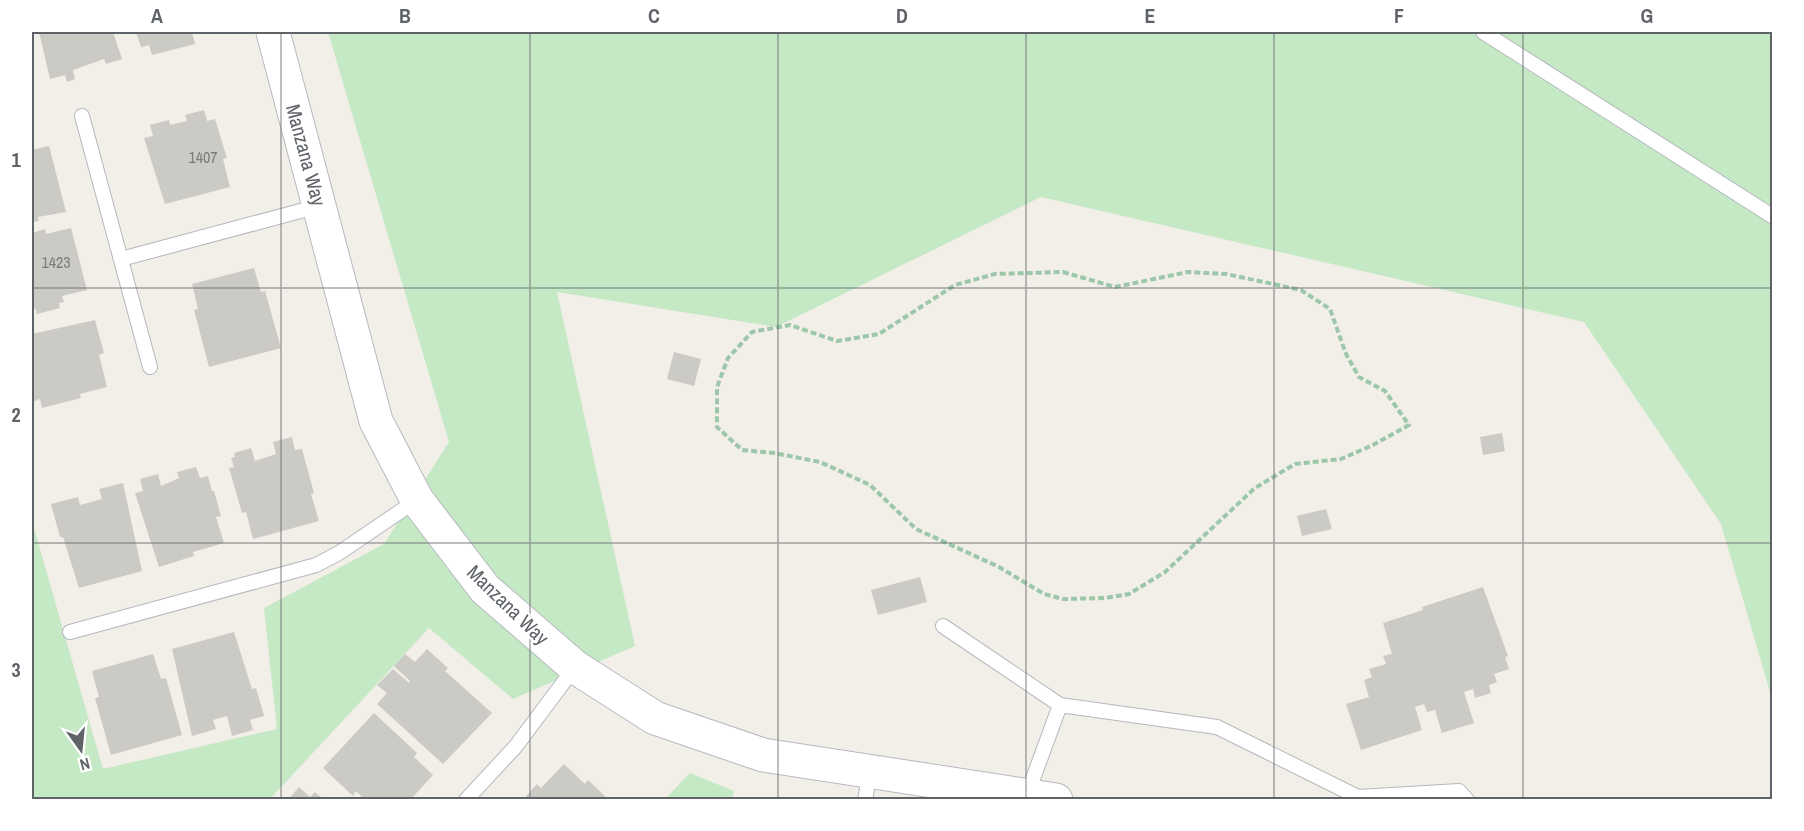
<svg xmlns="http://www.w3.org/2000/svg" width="1804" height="831" font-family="'Archivo Narrow',sans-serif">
	<rect width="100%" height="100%" fill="#f1efe8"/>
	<path fill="#c5e8c5" d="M328,32H1772V699L1721,524L1584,322L1041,197L776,327L557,292L635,646L513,699L429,628L270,799H32V521L103,769L277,729L264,608L384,544L449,442Z
		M690,773L734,791L732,799H665Z"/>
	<path fill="#cccac5" d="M39,32H113L122,59L106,64L104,59L73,70L75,79L67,82L65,75L50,79Z
		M136,32H192L195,44L152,55L149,45L141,47Z
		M204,110L207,121L215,119L227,158L223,159L230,187L165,204L144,138L153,136L150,125L169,120L170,125L187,121L185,115Z
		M49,146L66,212L38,217L39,221L32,222V150Z
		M71,228L87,290L62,296L64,302L59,303L60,308L37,314L35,308L32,309V233L45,229L46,234Z
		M254,268L261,292L265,291L281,348L209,367L194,310L198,309L192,284Z
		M95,320L104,353L99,355L107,387L80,394L81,398L42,408L40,399L32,402V334Z
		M674,352L701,359L694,386L667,379Z
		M1502,433L1505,451L1483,455L1480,437Z
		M292,437L295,450L302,449L314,493L311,494L319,521L253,539L246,512L242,513L229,468L234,467L231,458L235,457L234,453L251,448L255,461L276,454L273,442Z
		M196,467L200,478L208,476L212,491H214L221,516L216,517L224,543L193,552L194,556L159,567L135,493L143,491L140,479L158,474L161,486L179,478L177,472Z
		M123,483L142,571L79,588L63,537H60L51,504L78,497L80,505L102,499L99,489Z
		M1326,509L1332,529L1302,536L1297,516Z
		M920,577L927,602L878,615L871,590Z
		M1483,587L1508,656L1505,657L1509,669L1494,674L1497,682L1489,685L1491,693L1475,698L1473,689L1464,692L1474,723L1442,733L1435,710L1427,712L1424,704L1415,707L1422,730L1361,750L1346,704L1369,697L1364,680L1372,677L1369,669L1386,664L1383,656L1392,654L1383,623L1423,610L1422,607Z
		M234,632L252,689L256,688L264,716L250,720L253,730L232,736L227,716L213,720L216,729L192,736L172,649Z
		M427,649L448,668L445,671L492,713L443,764L377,704L387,693L377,685L393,669L409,683L410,681L394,666L405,654L415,662Z
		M153,654L161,679L166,678L182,735L111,755L95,698L99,697L92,671Z
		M374,713L417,753L414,757L433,775L410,800H365L356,791L353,796L323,768Z
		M564,764L585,784L588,780L609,800H523L537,784L541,788Z
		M299,787L310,797L315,792L324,800H288Z"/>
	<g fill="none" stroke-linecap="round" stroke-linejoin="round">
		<defs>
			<path id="lane" d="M1483,32L1772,216
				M82,116L150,367
				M121,259L319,206
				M943,626L1060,705L1217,727L1358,797L1459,791L1467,800
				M70,632L316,565L339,553L417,500
				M1027,795L1060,705
				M466,800L516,746L575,667
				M865,800L870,772"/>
			<path id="secondary" d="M273,32L376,421L417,500L485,589L575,667L655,718L763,755L1056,800"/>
		</defs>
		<use href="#lane" stroke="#b5b8bc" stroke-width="16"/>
		<use href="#secondary" stroke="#b6babf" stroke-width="35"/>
		<path stroke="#9cc7a9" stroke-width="4" stroke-dasharray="6 3" stroke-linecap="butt" d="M1063,272L1115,287L1188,272L1226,274L1301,290L1330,309L1346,354L1359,377L1385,391L1409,425L1373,445L1341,459L1295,464L1255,488L1165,572L1129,594L1106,598L1063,599L1044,594L999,567L916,529L870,485L820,462L774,453L742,450L717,427V387L728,358L752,332L790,325L837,341L879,334L955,285L995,274Z"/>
		<use href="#lane" stroke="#fff" stroke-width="14"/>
		<use href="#secondary" stroke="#fff" stroke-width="33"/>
	</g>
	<path fill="none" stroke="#5f6368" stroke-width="1.5" stroke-opacity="0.55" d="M281,32V800M530,32V800M778,32V800M1026,32V800M1274,32V800M1523,32V800M32,288H1772M32,543H1772"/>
	<g text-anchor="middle" stroke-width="4.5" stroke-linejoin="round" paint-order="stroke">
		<g font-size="16" fill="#7a7d7f">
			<text x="203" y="163">1407</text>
			<text x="56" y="268">1423</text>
		</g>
		<g font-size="20" fill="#5f6368" stroke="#fff">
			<text transform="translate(306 155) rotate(75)" y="7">Manzana Way</text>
			<text transform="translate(508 605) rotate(44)" y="7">Manzana Way</text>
		</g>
	</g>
	<rect width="1804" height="831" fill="none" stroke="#ffffff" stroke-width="66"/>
	<g transform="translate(81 750) rotate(165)" stroke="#ffffff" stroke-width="4.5" paint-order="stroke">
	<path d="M0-4.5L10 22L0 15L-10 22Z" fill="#5f6368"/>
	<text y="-9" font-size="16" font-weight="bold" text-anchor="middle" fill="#5f6368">N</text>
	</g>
	<rect x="33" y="33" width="1738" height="765" fill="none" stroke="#5f6368" stroke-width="2"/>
	<g font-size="20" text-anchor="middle" font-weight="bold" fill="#5f6368">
		<text x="157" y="23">A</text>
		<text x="405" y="23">B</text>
		<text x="654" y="23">C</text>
		<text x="902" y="23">D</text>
		<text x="1150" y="23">E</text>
		<text x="1399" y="23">F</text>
		<text x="1647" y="23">G</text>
		<text x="16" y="167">1</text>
		<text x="16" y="422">2</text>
		<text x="16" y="677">3</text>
	</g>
</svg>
